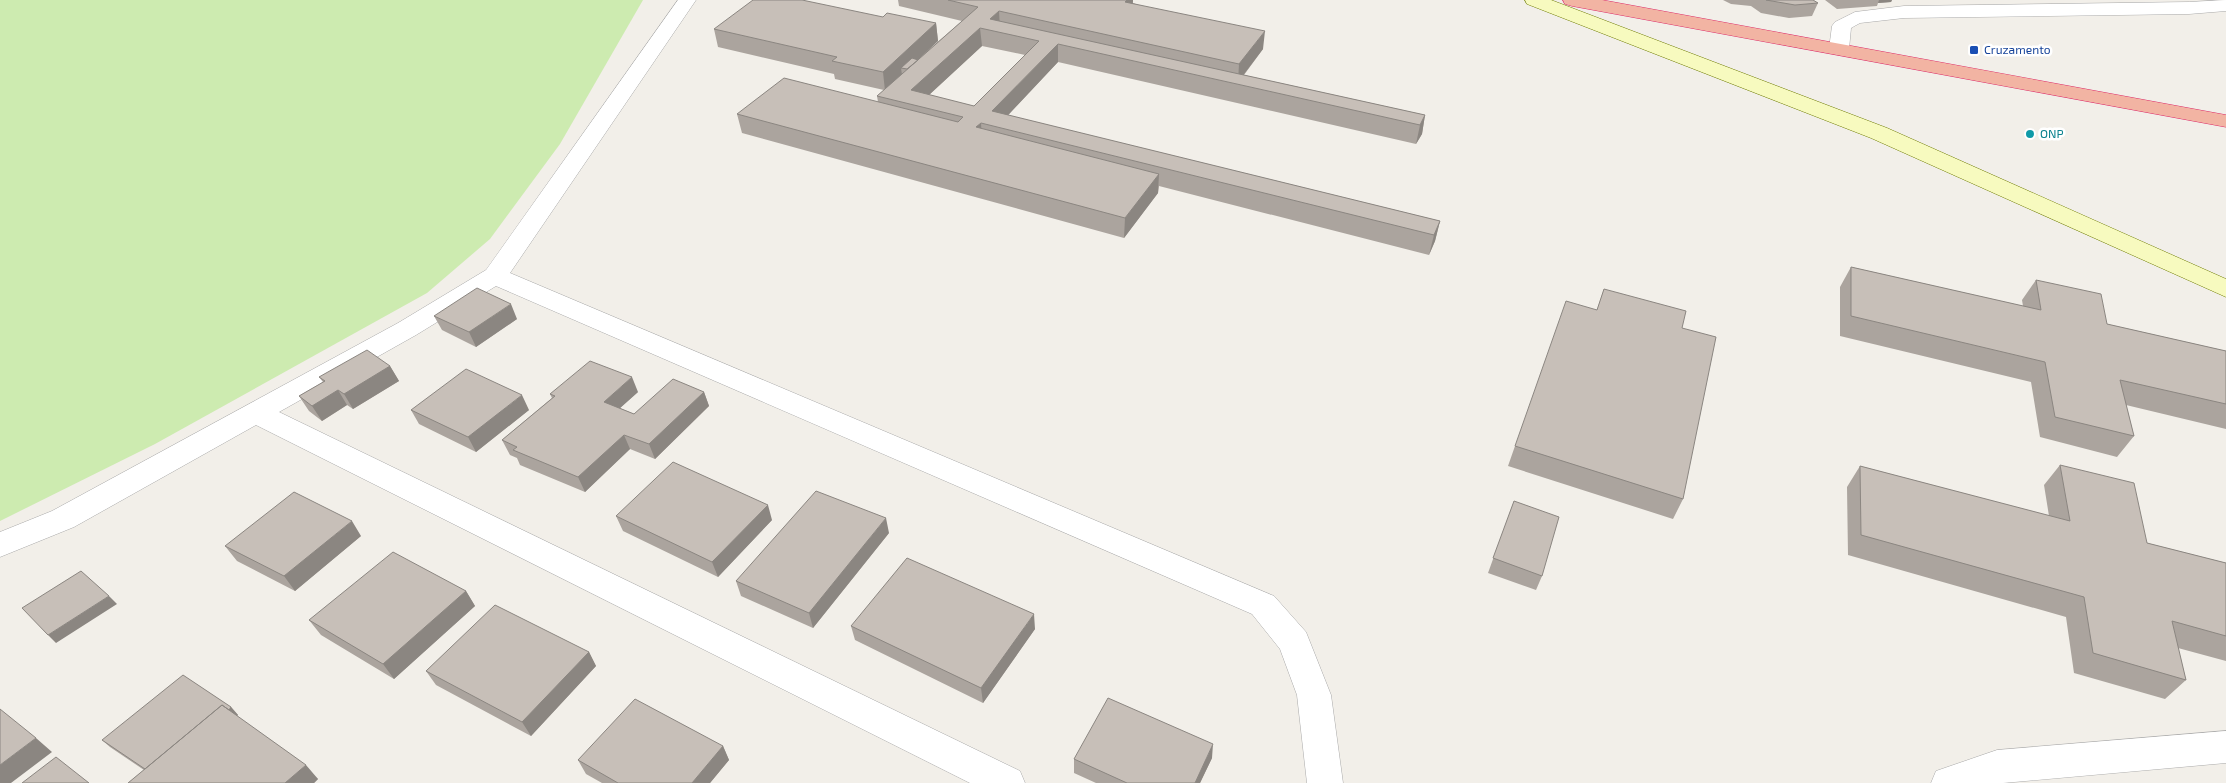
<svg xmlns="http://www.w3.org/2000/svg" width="2226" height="783" font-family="'Exo 2',sans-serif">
	<rect width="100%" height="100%" fill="#f2efe9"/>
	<path fill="#cdebb0" d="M0,0H643L560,144L490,239L427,293L155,444L0,521Z"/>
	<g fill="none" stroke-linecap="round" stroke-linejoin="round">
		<defs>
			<path id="minor" d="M678,0H696L510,273L1274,596L1306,632L1331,695L1343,783H1307L1297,695L1280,649L1252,614L496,286L416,335L279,412L1020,771L1025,783H970L256,425L74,527L0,557V532L52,511L398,323L486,270Z
				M2226,0V11L2189,14L1904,18L1860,23L1851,28L1849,49L1846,53L1839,55L1832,53L1829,49L1832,26L1835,22L1855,12L1904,6L2189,2Z
				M2226,731V763L2003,783H1931L1936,771L1997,750Z"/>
			<path id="secondary" d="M1525,0H1551L1887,128L2226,279V297L1871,138L1527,4Z"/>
			<path id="trunk" d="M1563,0H1602L2226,115V127L1572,6L1565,4Z"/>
		</defs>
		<use href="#minor" stroke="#a9a9a9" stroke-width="1"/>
		<use href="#secondary" stroke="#707d05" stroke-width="1"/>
		<use href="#trunk" stroke="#dc2a67" stroke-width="1"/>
		<use href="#minor" fill="#fff" fill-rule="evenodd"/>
		<use href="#secondary" fill="#f7fabf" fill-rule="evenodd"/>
		<use href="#trunk" fill="#f2b4a3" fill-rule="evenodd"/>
	</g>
	<path fill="#aba49e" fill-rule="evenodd" d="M898,0H1133V3L1263,49L1244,75L1425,115L1422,134L1416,144L1058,62L1008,115L1440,221L1435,241L1429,255L1159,186L1158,193L1124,238L742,133L737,114L878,102L877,96L884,90L835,79L834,74L718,47L714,29L883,17L936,23L938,41L925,53L962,21L899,6ZM982,46L1025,55L974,106L929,95Z
		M1723,0H1813L1818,3L1812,16L1789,18L1761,13L1751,6L1731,4Z
		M1825,0H1892L1891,2L1878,3L1877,6L1837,9Z
		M1851,267L2023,306L2022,300L2036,280L2107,324L2226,351V429L2126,405L2134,436L2117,457L2040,437L2031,382L1840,336V287Z
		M1604,289L1682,328L1683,499L1673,519L1508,466L1515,446L1597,310Z
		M434,316L517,319L476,347L442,330Z
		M390,366L399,381L353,409L347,405L322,421L309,411L299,396L323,382L319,377Z
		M638,392L620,408L634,414L704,392L709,406L655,459L630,449L585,492L520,465L517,458L510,455L502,440L552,398L550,394Z
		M411,410H529L476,452L419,424Z
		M2060,465L2147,543L2226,563V661L2178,648L2186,680L2165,699L2074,673L2066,617L1848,555L1847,487L1860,466L2049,516L2044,485Z
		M1514,501L1542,576L1536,590L1488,573Z
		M616,516L772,520L718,577L623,531Z
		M889,533L813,628L741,596L736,581Z
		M361,536L295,591L237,561L225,546Z
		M466,591L475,606L394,679L321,635L309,620Z
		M851,626L1035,629L983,703L855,640Z
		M589,652L596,666L531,736L436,685L426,671Z
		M231,707L238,715L237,716L318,779L314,783H128L144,770L110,747L102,740Z
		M723,746L729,760L710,783H602L586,774L578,760Z
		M1212,758L1200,783H1096L1074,773V759Z"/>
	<path fill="#8b8681" d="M1127,0H1133L1132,12L1125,2Z
		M1879,0H1892L1891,2L1878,3Z
		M999,11L1000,29L990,19Z
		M936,23L938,41L908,69L901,68L902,75L885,91L883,72Z
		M980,28L982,46L917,106L911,90Z
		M1265,31L1263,49L1238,82L1239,64Z
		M1058,44V62L997,127L992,111Z
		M1425,115L1422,134L1416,144L1420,125Z
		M981,123L982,142L976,127Z
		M1159,174L1158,193L1124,238L1125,218Z
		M1440,221L1435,241L1429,255L1434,235Z
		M511,304L517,319L476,347L469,332Z
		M390,366L399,381L353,409L344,394Z
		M632,377L638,392L610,417L604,402Z
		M338,390L347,405L322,421L312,406Z
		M704,392L709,406L655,459L649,444Z
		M522,395L529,410L476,452L468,437Z
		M624,435L630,449L585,492L578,477Z
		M768,505L772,520L718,577L712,562Z
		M886,518L889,533L813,628L809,613Z
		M352,521L361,536L295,591L284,576Z
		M466,591L475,606L394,679L383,664Z
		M109,596L117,604L56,643L48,635Z
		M1034,614L1035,629L983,703L981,688Z
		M589,652L596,666L531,736L522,722Z
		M231,707L238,715L160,781Z
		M36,738L52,752L11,783H0V765Z
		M1213,744L1212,758L1200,783H1195Z
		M723,746L729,760L710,783H692Z
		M306,765L318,779L314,783H285Z"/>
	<path fill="#c7bfb8" stroke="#8b8681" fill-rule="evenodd" d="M753,0H802L883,17L887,13L936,23L883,72L832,61L837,57L714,29Z
		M948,0H1127L1125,2L1265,31L1239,64L999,11L990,19L1425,115L1420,125L1058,44L992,111L1440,221L1434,235L981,123L976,127L1159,174L1125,218L737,114L784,78L958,122L963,117L877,96L978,7ZM980,28L1039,41L974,106L911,90Z
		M1766,0H1813L1818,3L1795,5Z
		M912,58L918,60L907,69L901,68Z
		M1851,267L2041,310L2036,280L2101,294L2107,324L2226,351V404L2120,380L2134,436L2055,417L2045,362L1851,316Z
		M477,288L511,304L469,332L434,316Z
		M1604,289L1686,311L1682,328L1716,337L1683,499L1515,446L1566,301L1597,310Z
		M367,350L390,366L344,394L338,390L312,406L299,396L325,381L319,377Z
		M590,361L632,377L604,402L634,414L673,379L704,392L649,444L624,435L578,477L513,450L517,447L502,440L555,396L550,394Z
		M466,369L522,395L468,437L411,410Z
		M673,462L768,505L712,562L616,516Z
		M2060,465L2134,483L2147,543L2226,563V636L2172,621L2186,680L2093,653L2084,597L1861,535L1860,466L2070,521Z
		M816,491L886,518L809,613L736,581Z
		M294,492L352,521L284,576L225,546Z
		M1514,501L1559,517L1542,576L1493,558Z
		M393,552L466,591L383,664L309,620Z
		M907,558L1034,614L981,688L851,626Z
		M81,571L109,596L48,635L22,608Z
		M495,605L589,652L522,722L426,671Z
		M183,675L231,707L229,710L222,705L145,769L102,740Z
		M1108,698L1213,744L1195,783H1127L1074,759Z
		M635,699L723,746L692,783H618L578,760Z
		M222,705L306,765L285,783H128Z
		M0,709L36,738L0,765Z
		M56,757L89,783H22Z"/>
	<rect fill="#1a4fb4" stroke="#fff" stroke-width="2" x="1969" y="45" width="10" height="10" rx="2.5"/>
	<circle fill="#0f9aa8" stroke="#fff" stroke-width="2" cx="2030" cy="134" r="5"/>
	<g text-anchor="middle" stroke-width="5" stroke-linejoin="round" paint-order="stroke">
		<g font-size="12" fill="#164399" stroke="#fff" text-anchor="start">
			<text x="1984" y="54">Cruzamento</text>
		</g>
		<g font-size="12" fill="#0d838f" stroke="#fff" text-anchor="start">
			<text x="2040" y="138">ONP</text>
		</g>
	</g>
</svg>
